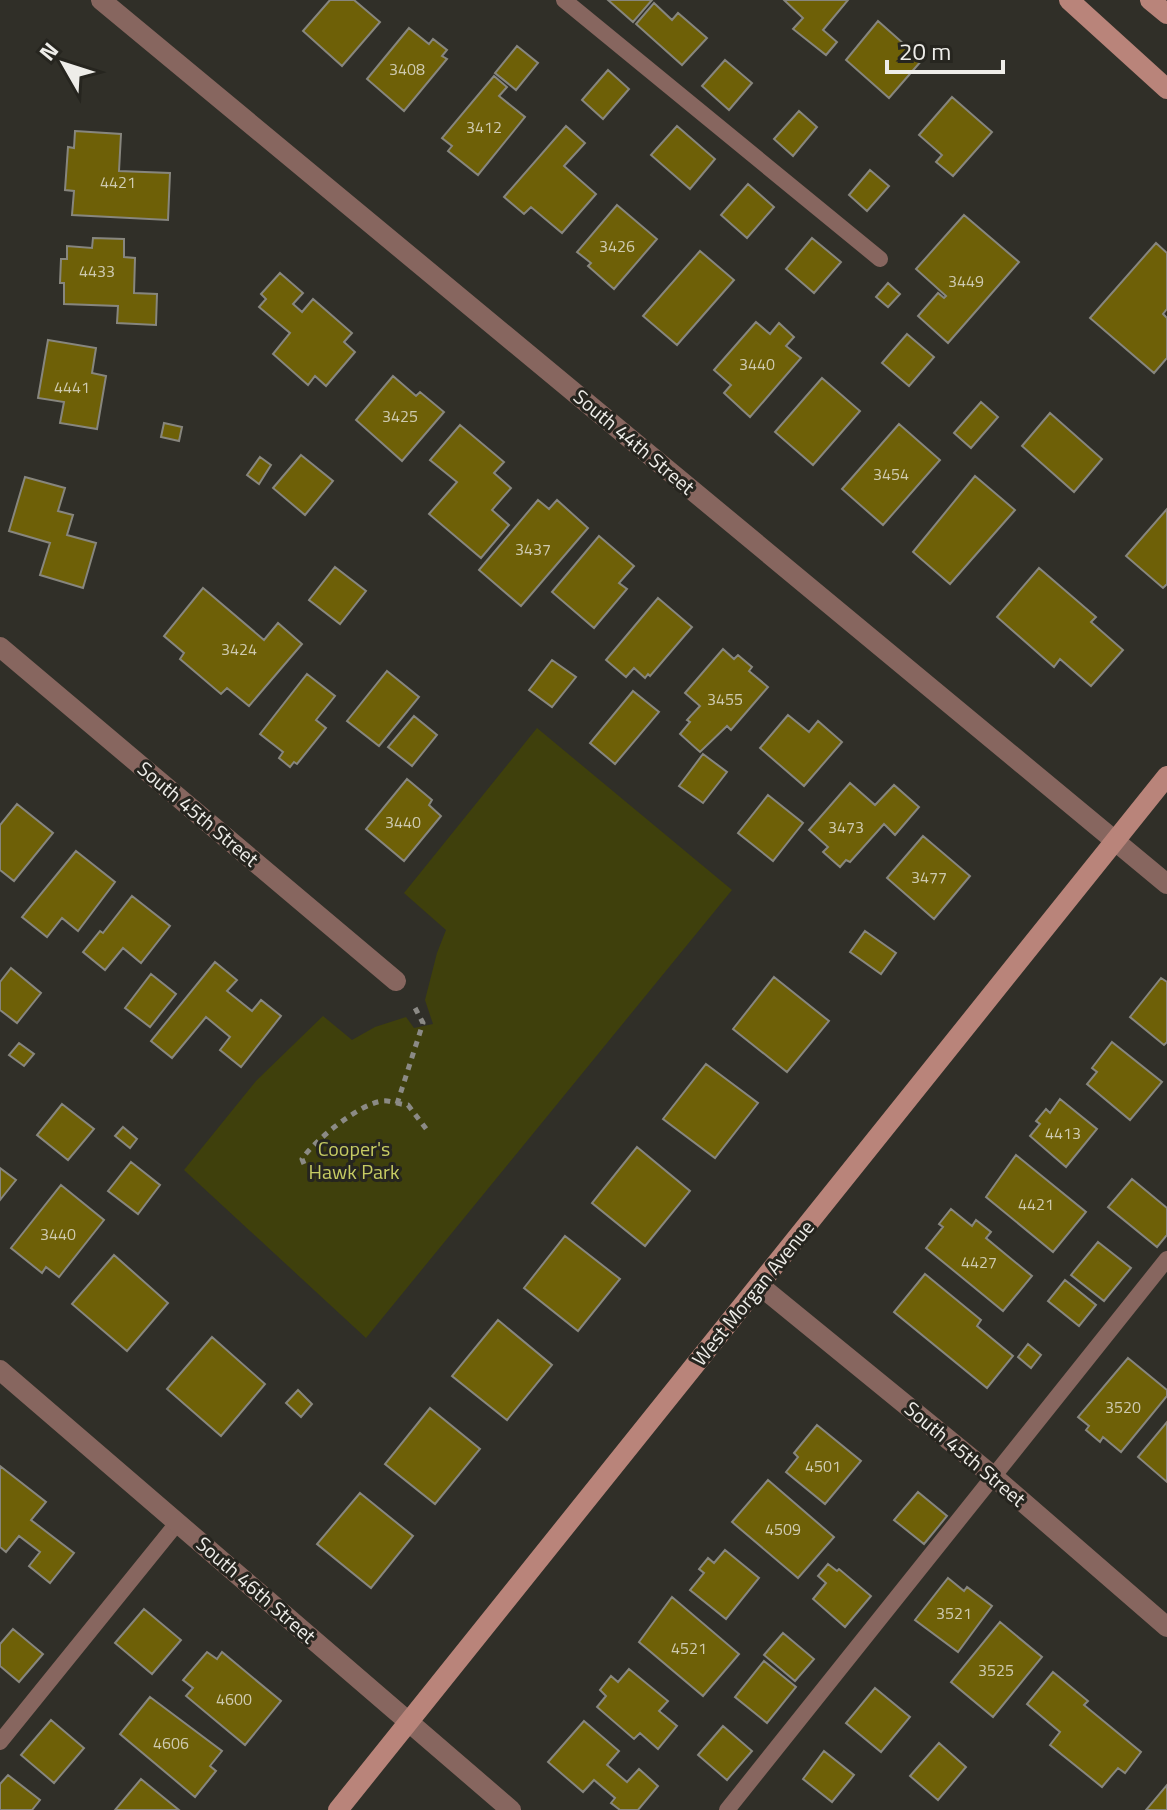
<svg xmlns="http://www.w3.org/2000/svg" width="1167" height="1810" font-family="'Titillium Web',sans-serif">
	<rect width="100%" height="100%" fill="#302f28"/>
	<path fill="#3f400c" d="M537,728L732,890L366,1338L184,1170L256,1081L323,1016L352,1040L375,1027L406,1017L414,1028L433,1024L425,1000L437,953L446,930L404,893Z"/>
	<path fill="#6e6007" stroke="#87867e" stroke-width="2" d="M330,0H354L380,22L342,66L303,31Z
		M608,0H652L633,22Z
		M784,0H848L823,30L837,42L826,55L793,29L803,18Z
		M654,3L672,20L678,13L707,38L682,65L636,24Z
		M878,21L922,60L889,98L846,60Z
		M409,28L429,44L433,39L447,50L442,56L447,59L404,111L367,79Z
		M517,46L538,63L516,90L495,73Z
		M725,60L752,83L729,110L702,86Z
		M608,70L629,89L603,119L582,100Z
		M494,76L507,87L499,96L525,117L478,175L448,151L452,146L442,138Z
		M952,97L992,132L953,176L936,162L942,155L919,135Z
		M799,111L817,127L793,156L774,139Z
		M566,126L585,143L564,166L596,194L562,233L531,207L524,214L504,197Z
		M677,126L715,159L690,189L651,155Z
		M75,131L121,134L119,171L170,173L168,220L72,215L74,191L65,190L68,147L74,148Z
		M870,170L889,186L867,211L849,195Z
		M748,184L774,207L747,238L721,215Z
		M617,205L657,239L614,289L588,266L591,263L577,252Z
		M964,215L1019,262L948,343L918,316L938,293L944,298L946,296L916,269Z
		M93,238L124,239V257L135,258L134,293L157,294L156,325L117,323L118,306L64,304V283H60L61,259H67V246L92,248Z
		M812,238L841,262L814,293L786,269Z
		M1156,243L1167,253V309L1163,314L1167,318V358L1154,373L1090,318Z
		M700,251L734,280L677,345L643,316Z
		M280,273L303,293L293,304L302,312L313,299L352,333L344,342L355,352L326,386L315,376L308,385L273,354L290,333L259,307L266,299L261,294Z
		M888,283L900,294L888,307L876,297Z
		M756,322L770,334L779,323L794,337L786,346L801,358L750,417L724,393L731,385L714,370Z
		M907,334L934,357L909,386L882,363Z
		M48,340L96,348L92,373L106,376L97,429L60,423L64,402L38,398Z
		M393,376L416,396L420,392L444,412L402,461L356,420Z
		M822,378L860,411L813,465L775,432Z
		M981,402L998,417L971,448L954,433Z
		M1050,413L1102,459L1074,492L1022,446Z
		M164,423L182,427L179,441L161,437Z
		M899,424L940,460L883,525L842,489Z
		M460,425L504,462L494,473L511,488L492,510L509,525L481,558L429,514L457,482L430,460Z
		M301,455L333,481L305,515L273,488Z
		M260,457L271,465L259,484L247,475Z
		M975,476L1015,510L950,584L913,552Z
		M25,477L65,488L58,511L73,515L67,535L96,543L83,588L40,575L50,543L9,531Z
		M538,500L549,509L557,500L588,528L521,606L479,570Z
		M1167,509V584L1163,588L1126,556Z
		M599,536L634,566L619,583L627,589L594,628L552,592Z
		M335,567L366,591L340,624L309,600Z
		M1039,568L1096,617L1091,622L1123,650L1091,686L1060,659L1054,667L997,617Z
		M203,588L264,640L278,623L302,644L249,706L227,688L221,694L180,659L184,653L164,636Z
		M658,598L692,627L650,676L648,674L645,678L634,668L626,677L606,660Z
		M723,649L734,659L738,655L752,667L749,671L768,687L731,730L727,726L700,752L680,734L690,722L687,720L700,706L685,693Z
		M552,660L576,677L552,707L529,690Z
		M387,671L419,697L379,746L347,721Z
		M307,674L335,696L316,720L326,728L297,764L294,762L290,767L279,758L283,752L260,734Z
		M633,691L659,712L615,764L590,743Z
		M788,715L809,732L818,721L842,742L804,786L760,748Z
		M414,716L437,735L412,766L388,747Z
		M703,754L727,772L703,803L679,786Z
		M407,779L432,800L429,805L441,816L404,861L366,829Z
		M850,783L875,805L894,785L919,807L895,835L884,824L850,862L846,860L840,867L823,852L828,847L809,830Z
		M768,795L803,823L773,861L738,833Z
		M17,804L53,833L14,881L0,870V825Z
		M923,836L970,876L934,919L887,878Z
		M76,851L115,882L78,931L62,918L47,937L22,917Z
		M132,896L170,926L141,963L123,948L105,970L83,952L100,931L103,933Z
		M865,931L896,953L881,974L850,952Z
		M215,962L237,980L227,991L252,1011L261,1000L281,1016L241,1067L220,1050L230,1037L206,1017L172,1058L151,1041Z
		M11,968L41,993L17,1023L0,1010V982Z
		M151,974L176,994L150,1027L125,1008Z
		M774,977L829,1021L787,1072L733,1029Z
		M1161,978L1167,982V1042L1164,1045L1130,1017Z
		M1112,1042L1162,1082L1130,1120L1087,1084L1097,1072L1092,1068Z
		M19,1043L34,1054L24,1066L9,1055Z
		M706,1064L758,1103L715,1158L663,1119Z
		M1060,1099L1097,1129L1066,1167L1030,1136L1040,1124L1036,1121L1046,1109L1050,1113Z
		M62,1104L94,1129L68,1160L37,1135Z
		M123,1127L137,1139L130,1148L115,1136Z
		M637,1147L690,1191L645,1246L592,1203Z
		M1016,1155L1086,1212L1053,1252L986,1197Z
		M131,1162L160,1185L138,1214L108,1191Z
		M0,1168L16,1180L0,1200Z
		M1132,1179L1167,1208V1235L1157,1247L1108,1207Z
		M61,1185L104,1220L59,1277L46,1267L42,1273L11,1248Z
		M951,1209L972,1226L976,1220L991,1232L986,1238L1032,1276L1003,1311L926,1248L943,1227L939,1224Z
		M565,1236L620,1279L578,1331L524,1288Z
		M1098,1242L1131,1268L1104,1301L1071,1275Z
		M114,1255L168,1303L127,1351L72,1304Z
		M925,1274L981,1320L977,1326L1013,1356L987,1388L894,1312Z
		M1065,1280L1096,1305L1079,1326L1048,1301Z
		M498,1320L552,1365L507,1420L452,1376Z
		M212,1337L265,1384L221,1436L167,1389Z
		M1028,1344L1041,1355L1031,1368L1018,1357Z
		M1128,1358L1167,1390V1396L1121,1452L1103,1437L1100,1442L1086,1430L1089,1426L1078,1417Z
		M298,1390L312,1404L301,1417L286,1403Z
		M430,1408L480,1449L435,1504L385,1464Z
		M1167,1422V1482L1138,1457Z
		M817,1425L861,1461L825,1504L786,1472L798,1457L794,1453Z
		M0,1466L46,1502L31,1520L74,1553L50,1583L29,1566L40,1552L19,1536L6,1552L0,1547Z
		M768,1480L834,1537L798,1578L732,1522Z
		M918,1492L947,1516L924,1544L894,1520Z
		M360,1493L413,1536L371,1588L317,1544Z
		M725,1550L759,1578L726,1619L690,1590L704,1573L699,1569L708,1558L714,1563Z
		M828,1564L837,1571L839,1569L871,1596L845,1627L813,1599L826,1583L818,1576Z
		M948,1578L964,1591L967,1587L992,1606L958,1652L915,1620Z
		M672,1597L739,1654L703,1696L639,1642Z
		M144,1609L181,1640L152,1674L115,1643Z
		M1000,1622L1042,1657L993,1717L951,1682Z
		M13,1629L43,1654L19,1682L0,1666V1644Z
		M783,1633L814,1659L795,1681L764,1655Z
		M207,1652L217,1659L222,1652L281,1701L245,1745L186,1696L193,1688L183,1680Z
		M764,1661L796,1687L767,1723L735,1697Z
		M629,1669L668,1701L659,1711L677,1726L658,1749L640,1733L634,1739L597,1707L606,1696L600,1690L611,1676L618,1682Z
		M1053,1672L1088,1701L1084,1705L1141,1752L1125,1773L1118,1768L1102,1787L1050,1745L1060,1732L1027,1704Z
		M875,1688L910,1717L881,1752L846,1723Z
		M150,1697L222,1751L210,1766L216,1771L195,1797L120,1734Z
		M51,1720L84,1748L54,1783L21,1755Z
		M584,1721L619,1751L607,1765L627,1782L639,1769L658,1786L638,1810H620L611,1803L615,1798L594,1780L583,1792L548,1762Z
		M723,1726L752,1751L727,1780L698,1755Z
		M939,1743L966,1767L938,1800L910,1776Z
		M824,1751L854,1775L832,1802L803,1779Z
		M8,1775L40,1800L32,1810H0V1784Z
		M141,1779L179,1810H115Z
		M1167,1785V1810H1146Z"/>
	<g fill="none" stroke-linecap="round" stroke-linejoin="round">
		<path stroke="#8b8a85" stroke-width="5" stroke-dasharray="6 6" stroke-linecap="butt" d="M397,1104L423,1023L413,1004
			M304,1164L302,1159C314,1141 360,1103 383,1101C390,1100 400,1105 408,1105L427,1130"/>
		<path stroke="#87665f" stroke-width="16" d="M564,0L880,259
			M0,1742L178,1522
			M727,1810L1167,1259"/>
		<path stroke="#87665f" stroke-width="20" d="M101,0L1167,884
			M0,647L396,981
			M759,1285L993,1476L1167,1627
			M0,1370L511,1810"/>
		<path stroke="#b9847a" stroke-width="20" d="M1069,0L1167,89
			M1150,0L1167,14
			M338,1810L1167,776"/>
	</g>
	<g text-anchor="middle" stroke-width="6" stroke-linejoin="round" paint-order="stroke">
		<g font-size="16" fill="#cecab0">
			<text x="407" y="75">3408</text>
			<text x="484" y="133">3412</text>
			<text x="118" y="188">4421</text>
			<text x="617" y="252">3426</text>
			<text x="97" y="277">4433</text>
			<text x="966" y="287">3449</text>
			<text x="757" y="370">3440</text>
			<text x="72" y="393">4441</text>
			<text x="400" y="422">3425</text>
			<text x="891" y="480">3454</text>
			<text x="533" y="555">3437</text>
			<text x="239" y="655">3424</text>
			<text x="725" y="705">3455</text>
			<text x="403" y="828">3440</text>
			<text x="846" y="833">3473</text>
			<text x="929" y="883">3477</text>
			<text x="1063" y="1139">4413</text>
			<text x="1036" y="1210">4421</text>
			<text x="58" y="1240">3440</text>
			<text x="979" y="1268">4427</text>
			<text x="1123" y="1413">3520</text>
			<text x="823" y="1472">4501</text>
			<text x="783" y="1535">4509</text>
			<text x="954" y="1619">3521</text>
			<text x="689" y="1654">4521</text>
			<text x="996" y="1676">3525</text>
			<text x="234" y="1705">4600</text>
			<text x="171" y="1749">4606</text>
		</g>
		<g font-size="20" fill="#eeede9" stroke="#26251f">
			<text transform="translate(634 442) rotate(40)" y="7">South 44th Street</text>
			<text transform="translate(198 814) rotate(40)" y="7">South 45th Street</text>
			<text transform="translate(753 1293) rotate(-51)" y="7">West Morgan Avenue</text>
			<text transform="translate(965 1454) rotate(40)" y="7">South 45th Street</text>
			<text transform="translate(256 1590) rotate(41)" y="7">South 46th Street</text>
		</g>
		<g font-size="20" fill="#c6cb63" stroke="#26251f">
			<text x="354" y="1156">Cooper's<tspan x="354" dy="23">Hawk Park</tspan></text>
		</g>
	</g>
	<g transform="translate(64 64) rotate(309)" stroke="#26251f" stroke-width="6" paint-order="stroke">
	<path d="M0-6L14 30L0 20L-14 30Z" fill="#eeede9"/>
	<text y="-12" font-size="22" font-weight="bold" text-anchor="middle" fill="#eeede9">N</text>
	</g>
	<path d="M887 60v12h116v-12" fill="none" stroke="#eeede9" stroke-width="4"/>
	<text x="899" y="60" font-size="24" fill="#eeede9" stroke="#26251f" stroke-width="6" paint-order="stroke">20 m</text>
</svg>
